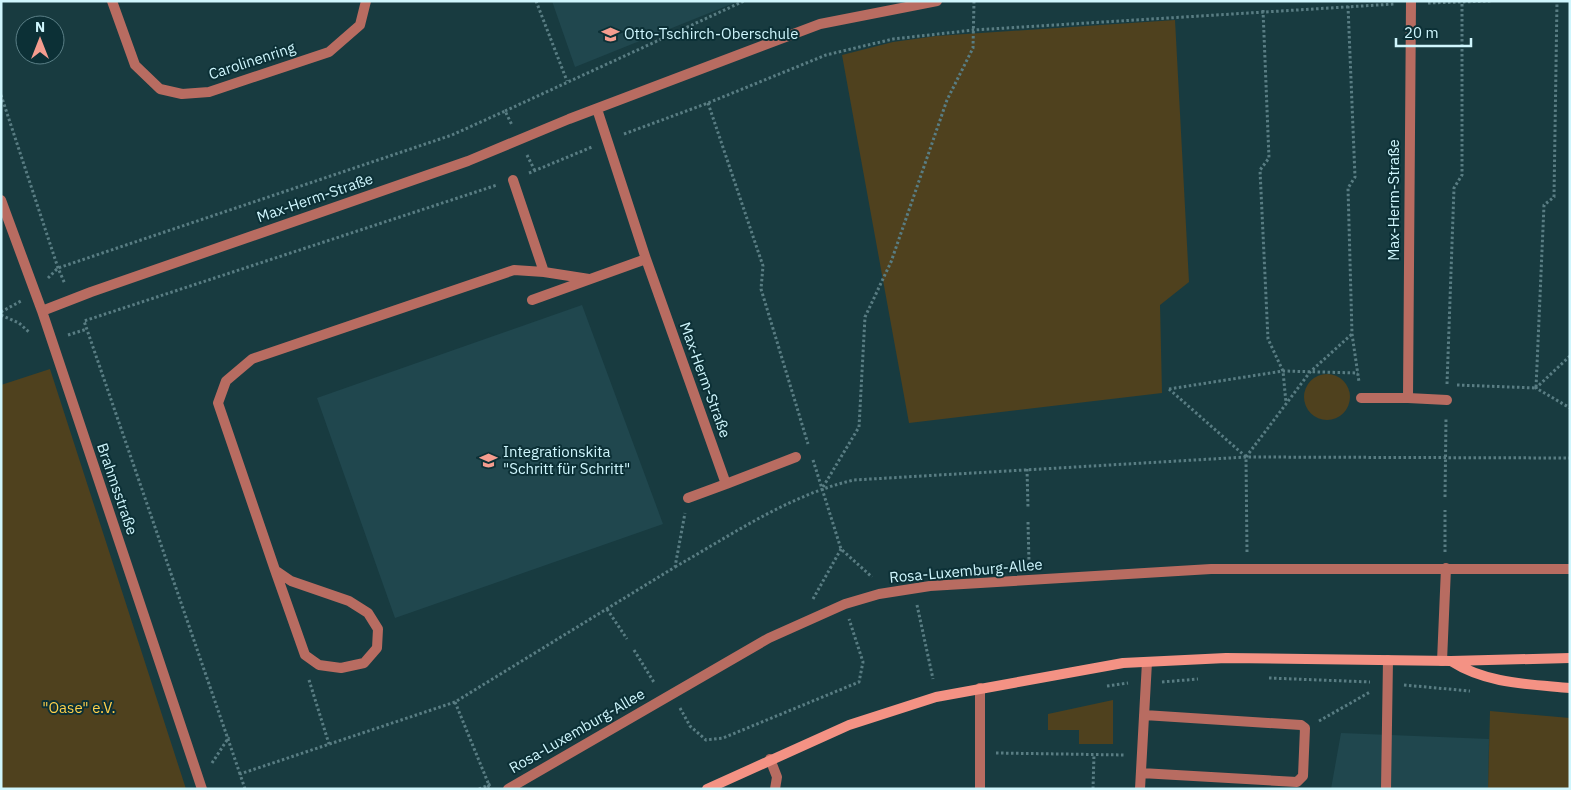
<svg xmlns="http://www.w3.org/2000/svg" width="1571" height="790" font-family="'IBM Plex Sans',sans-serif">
	<rect width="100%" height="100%" fill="#183b40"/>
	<path fill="#20474e" d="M552,1H739L575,67Z
		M582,305L663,524L395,618L317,398Z
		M1341,733L1489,739L1488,789H1331Z"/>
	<path fill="#4f411e" d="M1175,20L1189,282L1160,305L1162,393L909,423L842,55L893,42L936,36Z
		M50,369L186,789H1V385Z
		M1304 397a23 23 0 1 1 46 0a23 23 0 1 1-46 0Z
		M1113,700V744H1079V730H1048V714Z
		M1490,711L1570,718V789H1488Z"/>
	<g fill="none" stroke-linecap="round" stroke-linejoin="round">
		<path stroke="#597d83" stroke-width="3" stroke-dasharray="2.5 2.5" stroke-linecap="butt" d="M536,1L567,81
			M1428,3L1493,1
			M1348,6L1355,177L1348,188L1352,334L1359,382
			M1263,10L1269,158L1260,170L1268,339L1283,371L1286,403
			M1,95L58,268L65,284
			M708,103L763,266L761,289L808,444
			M505,111L744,1
			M624,134L708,103L826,55L893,39L974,30L1394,4
			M527,155L535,171
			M529,173L592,147
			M48,278L58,268L452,135L505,111L512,125
			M1,312L21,301
			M1,315L19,323L30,333
			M68,335L87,329
			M1570,356L1536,388L1570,408
			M1447,384L1454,188L1462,175V2
			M1457,385L1536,388L1544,205L1554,197L1557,1
			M1169,389L1283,371L1358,373
			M1169,389L1245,456
			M813,460L841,549L872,577
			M1027,469L1028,508
			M823,487L859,427L865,317L891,262L947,100L973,48L974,1
			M1445,497L1446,418
			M1028,522L1029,563
			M1247,552L1246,457L1310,372L1352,334
			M1445,552V510
			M675,567C733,534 789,495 854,480L1246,457L1570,458
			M813,599L841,549
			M917,605L933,679
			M607,609L627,639
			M634,650L655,684
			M1269,678L1370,682
			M309,680L329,744
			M1162,682L1198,679
			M1404,685L1470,691
			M1107,686L1128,683
			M455,702L489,785L487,789
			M680,708L690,726L706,740L723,738L859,682L863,662L849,619
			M1319,721L1370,692
			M996,753L1125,755
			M212,763L229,737
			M240,774L84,321L497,185
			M245,789L240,774L455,702L675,567L685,513
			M479,789L491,784
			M1093,789L1094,754"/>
		<path stroke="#b86c61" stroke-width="10" d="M513,180L544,272
			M275,570L291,581L349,601L368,613L378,629L377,648L364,663L341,668L319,665L305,655L275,570L218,403L226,381L252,359L514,270L544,272L589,279
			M1442,661L1446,568
			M770,759L777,777L775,789
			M1141,773L1297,782L1303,776L1305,728L1301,725L1144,715
			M508,789L769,638L845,604L879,594L930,586L1211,569H1570
			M980,789V688
			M1140,789L1147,662
			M1386,789L1388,660"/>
		<path stroke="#b86c61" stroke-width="10" d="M112,1L135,65L160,89L182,94L209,92L329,52L360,25L366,1
			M1,200L42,311L202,789
			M646,259L726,484L688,498
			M532,300L646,259L597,109
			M42,311L91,292L468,161L569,119L820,24L937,1
			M1361,398H1408L1411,1
			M1408,398L1447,400
			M726,484L796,457"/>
		<path stroke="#f49284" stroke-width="10" d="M1451,661C1487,684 1528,684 1570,688
			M707,789L849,725L936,697L1123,663L1226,658L1451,661L1570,658"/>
	</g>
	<defs>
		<symbol id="school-bare" viewBox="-9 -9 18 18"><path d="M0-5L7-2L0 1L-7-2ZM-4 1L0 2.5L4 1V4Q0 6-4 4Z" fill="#f59d8f" stroke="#0c3036" stroke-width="2.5" paint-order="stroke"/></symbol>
	</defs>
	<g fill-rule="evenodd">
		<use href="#school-bare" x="598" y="22" width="25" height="25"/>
		<use href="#school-bare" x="476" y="448" width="25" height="25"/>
	</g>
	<g text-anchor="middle" stroke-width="4" stroke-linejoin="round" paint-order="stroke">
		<g font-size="15" fill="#cff6fd" stroke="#0c3036" text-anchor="start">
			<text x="624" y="39">Otto-Tschirch-Oberschule</text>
			<text x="503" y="457">Integrationskita<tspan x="503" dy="17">"Schritt für Schritt"</tspan></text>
		</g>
		<g font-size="15" fill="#cff6fd" stroke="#0c3036">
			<text transform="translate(252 61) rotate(-18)" y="5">Carolinenring</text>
			<text transform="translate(315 198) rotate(-19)" y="5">Max-Herm-Straße</text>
			<text transform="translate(1394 200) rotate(-90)" y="5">Max-Herm-Straße</text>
			<text transform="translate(705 380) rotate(70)" y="5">Max-Herm-Straße</text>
			<text transform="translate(117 489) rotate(71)" y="5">Brahmsstraße</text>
			<text transform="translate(966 571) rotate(-5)" y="5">Rosa-Luxemburg-Allee</text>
			<text transform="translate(577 731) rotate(-30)" y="5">Rosa-Luxemburg-Allee</text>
		</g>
		<g font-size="15" fill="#ffd04b" stroke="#0c3036">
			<text x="79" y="713">"Oase" e.V.</text>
		</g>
	</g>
	<rect width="1571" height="790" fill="none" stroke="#cff6fd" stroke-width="5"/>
	<g transform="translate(40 40)"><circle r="24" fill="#0c3036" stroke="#5a7f86"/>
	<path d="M0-4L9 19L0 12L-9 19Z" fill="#f59d8f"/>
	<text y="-8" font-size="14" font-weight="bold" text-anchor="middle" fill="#cff6fd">N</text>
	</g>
	<path d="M1396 38v8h75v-8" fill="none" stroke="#cff6fd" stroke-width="2.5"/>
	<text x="1404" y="38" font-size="15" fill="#cff6fd" stroke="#0c3036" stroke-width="4" paint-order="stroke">20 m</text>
</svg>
